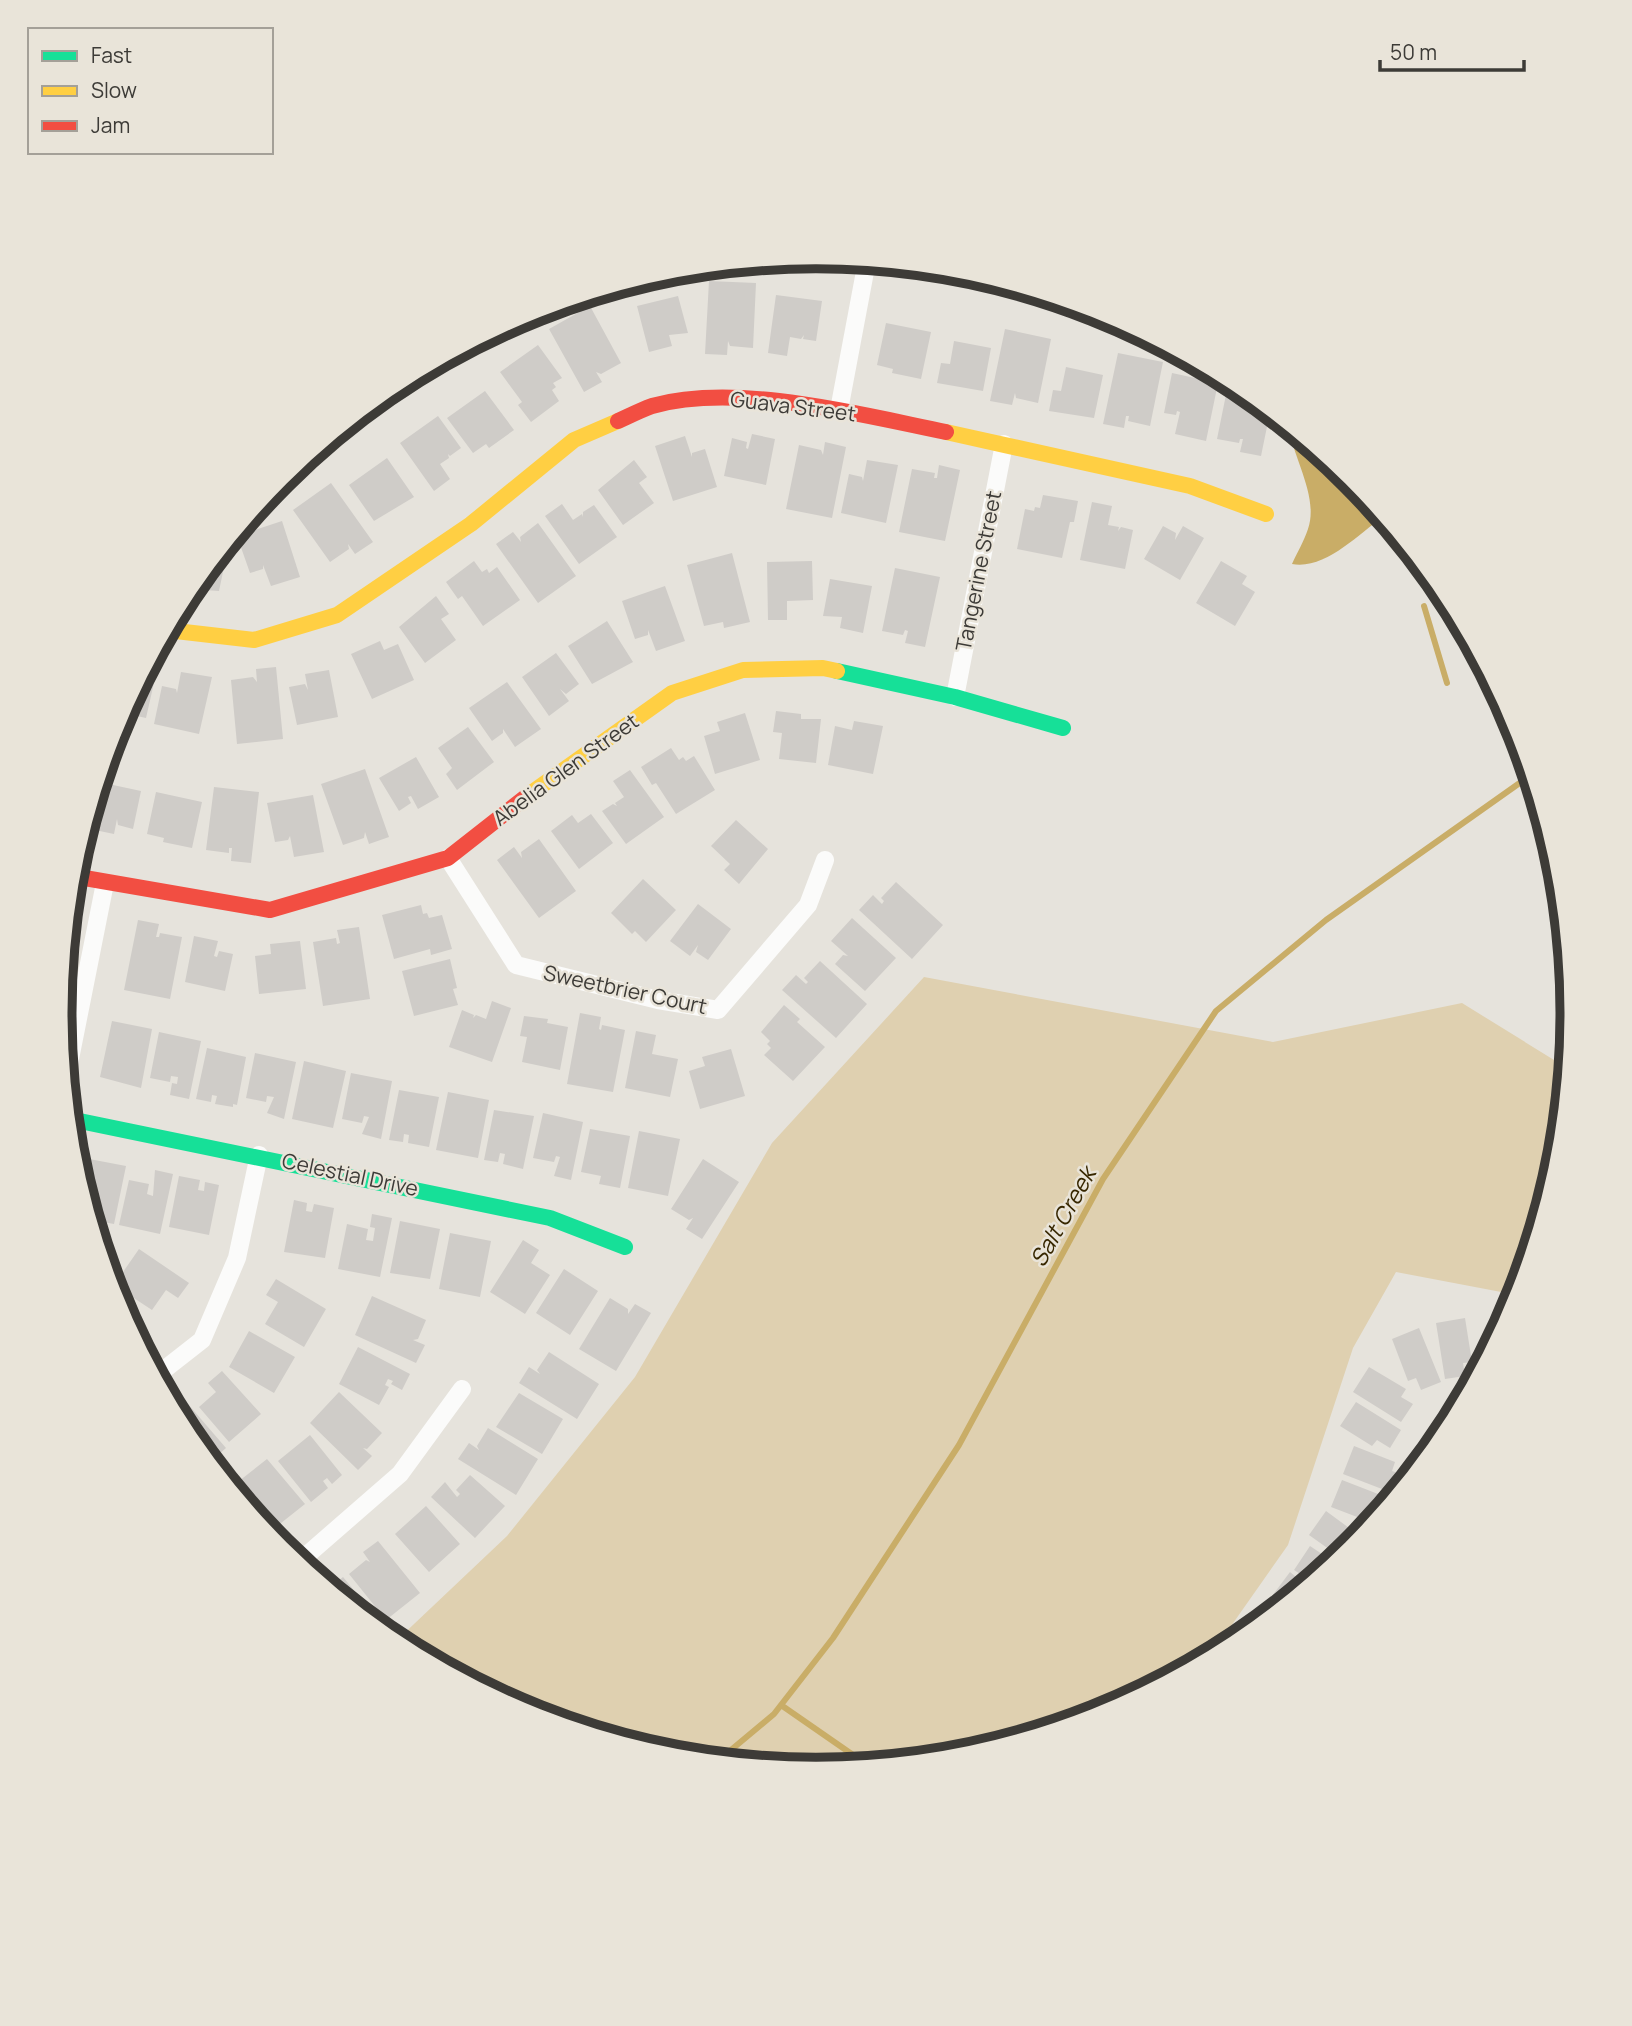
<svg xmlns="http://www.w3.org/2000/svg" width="1632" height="2026" font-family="Manrope,sans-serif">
	<rect width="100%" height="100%" fill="#e6e3dc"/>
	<path fill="#dfd0b0" d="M924,977L1273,1042L1462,1003L1567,1068L1558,1161L1517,1295L1396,1272L1353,1348L1288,1545L1210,1656L1105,1712L963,1755L816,1769L668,1755L526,1712L395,1642L507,1536L635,1377L772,1143Z"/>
	<path fill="#c9ad67" d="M1289,427L1351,478L1383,517C1357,535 1325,570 1292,564C1297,553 1304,541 1308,529C1319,496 1293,459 1289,427Z"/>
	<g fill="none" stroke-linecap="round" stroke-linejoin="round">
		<path stroke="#c9ad67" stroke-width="6" d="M1424,606L1447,683
			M781,1705L856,1757
			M719,1760L774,1714L833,1638L959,1445L1103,1179L1216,1011L1326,920L1531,775"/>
	</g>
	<path fill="#cfccc8" d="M914,266L948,269L947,274Z
		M709,281L756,283L753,348L730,346L728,341L727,355L705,354Z
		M776,295L822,301L816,341L803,339L804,335L801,339L790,337L787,356L768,353Z
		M678,296L688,333L669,335L672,346L649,352L637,306Z
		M590,306L621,363L601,374L596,372L602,382L584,392L549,329Z
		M886,323L931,332L921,379L892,373L893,369L877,365Z
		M1005,329L1051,339L1038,403L1016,398L1015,393L1012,405L990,401Z
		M954,341L991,348L983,391L937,383L941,363L950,364Z
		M538,345L562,378L553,383L556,387L552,390L559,401L531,422L518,405L522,402L500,372Z
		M1118,353L1163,362L1150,426L1128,421L1129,416H1126L1124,428L1103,424Z
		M1066,367L1103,375L1094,418L1049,411L1053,390L1061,391Z
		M1172,373L1218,383L1206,441L1175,434L1180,412L1177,411L1176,415L1164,413Z
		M1229,380L1270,412L1261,456L1240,452L1243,439H1240L1239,443L1217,439Z
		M485,391L514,430L489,448L486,444L473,453L447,418Z
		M438,416L461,448L450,456L448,454L449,458L440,464L450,479L434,491L400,443Z
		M752,434L775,439L766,485L724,476L732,438L747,442L746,448L748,449Z
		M685,436L692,457V453L705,449L717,487L673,501L655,446Z
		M825,442L846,447L832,518L786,509L799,445L821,450L823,455Z
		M387,458L414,497L374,521L349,485Z
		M634,460L647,477L639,483L654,503L623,525L598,490Z
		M867,460L898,465L886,523L841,513L849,474L862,477L863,481Z
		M939,465L960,470L945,541L899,532L912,469L935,473L934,478H937Z
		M331,483L373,542L355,554L348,544L349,549L330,562L293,510Z
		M1043,495L1078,501L1074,522H1070L1062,558L1017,549L1025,509L1034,511L1035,507L1040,508Z
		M1092,502L1112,506L1108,525L1119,527L1118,531L1121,527L1133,530L1125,569L1080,560Z
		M562,504L573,520L582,514L583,517V512L594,505L617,537L579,564L545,516Z
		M282,521L300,577L271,586L263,565V569L250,573L237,536Z
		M538,523L576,576L538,603L496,544L513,532L521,542L520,537Z
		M1163,526L1176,533L1175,540L1183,526L1204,538L1180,580L1144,559Z
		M224,547L228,548L219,591L190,589Z
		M732,553L750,622L724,628L723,622L704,626L687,565Z
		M474,561L482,572L487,569L489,573L497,567L520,600L483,626L462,596L458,599L446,582Z
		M812,561L813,600L787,601V620H768L767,562Z
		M1221,561L1247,576L1242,584L1255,592L1235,626L1196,603Z
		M895,568L940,577L925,647L905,643L908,631L905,630L903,635L882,631Z
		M830,579L872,586L863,633L840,628L842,617L823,616Z
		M665,586L685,641L656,651L648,630V635L635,639L622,601Z
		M436,596L449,614L441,619L456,640L425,663L399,627Z
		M607,621L633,662L592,684L568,646Z
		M380,641L384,650L398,644L414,680L372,699L351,654Z
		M556,653L579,684L566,694L560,689L569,701L549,716L522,677Z
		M276,667L283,739L237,744L231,680L253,677L257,682L256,669Z
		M329,670L338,717L297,725L289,687L305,684L308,690L305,674Z
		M145,672L156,674L146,718L123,713Z
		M181,672L212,677L199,734L154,724L162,686L176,689L177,693Z
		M507,682L541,729L515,747L503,729V733L492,741L469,708Z
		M776,711L801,714V719H821L816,763L779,759L782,733L773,732Z
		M745,713L760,760L715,774L704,736L720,731L717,722Z
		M854,721L883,726L873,774L828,765L835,726L852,730Z
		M468,727L494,762L457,790L446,774L452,768L438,748Z
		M671,748L679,760L683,757L686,761L694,756L715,790L676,814L656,783L652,785L641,767Z
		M416,757L439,797L418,809L411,796L408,797L411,803L399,811L379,778Z
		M365,769L389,837L369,844L365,832L364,838L343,845L321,784Z
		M630,770L664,817L626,844L602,811L613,804L617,806L615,803L624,797L613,781Z
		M99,782L141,791L133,829L118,825L117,819L114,834L90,829Z
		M214,787L259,792L251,863L231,861L232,848H229V853L206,850Z
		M156,792L202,802L192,848L163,842L164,838L147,834Z
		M313,795L324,852L294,857L290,836L288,840L275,842L267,803Z
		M591,814L613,843L579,869L551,831L572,815L578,823Z
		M736,820L768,849L739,884L724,870L730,864L711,846Z
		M539,839L576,891L539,918L497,860L514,847L522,858L521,852Z
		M643,879L676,910L646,942L635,931L632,934L611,913Z
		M896,882L943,925L912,959L859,910L873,895L882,904L884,901L881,898Z
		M698,904L731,929L708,960L696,952L698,945L690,956L670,941Z
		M421,905L423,914L427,913L429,918L442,915L452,949L431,955L430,949L394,959L382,915Z
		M852,918L896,958L865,991L835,964L843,955L848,956L831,941Z
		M138,920L159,924L156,937H159L160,933L182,937L170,999L124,990Z
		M359,927L370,999L323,1006L313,942L336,938L337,944L340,943L337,930Z
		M194,936L218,941L214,956L217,957L219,951L233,954L225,991L185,982Z
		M300,941L306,989L259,994L255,956L271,954L270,944Z
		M450,959L457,988L453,989L458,1005L414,1016L402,971Z
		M820,961L867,1004L836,1038L782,990L796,975L806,984L808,982L804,978Z
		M492,1001L511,1008L492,1062L449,1047L462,1010L474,1015L473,1018L476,1015L486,1019Z
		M784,1005L800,1019L797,1022L825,1047L793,1081L764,1055L771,1048L767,1044L770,1041L761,1032Z
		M580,1013L601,1017L599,1029L601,1030L602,1025L625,1030L613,1092L567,1084Z
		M524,1016L548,1019L547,1023L568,1027L560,1070L522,1062L527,1037L520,1036Z
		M112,1021L152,1029L141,1088L100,1077Z
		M636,1031L656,1035L652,1054L678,1059L670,1097L625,1088Z
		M159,1032L201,1041L189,1099L170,1095L172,1083L177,1084L178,1077L171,1076L170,1082L150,1078Z
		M207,1048L246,1057L237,1105L233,1104V1107L215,1104L217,1096L212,1095L211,1102L196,1099Z
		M731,1049L745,1096L700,1109L689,1071L705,1066L702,1057Z
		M255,1053L296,1062L284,1119L267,1113L274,1097L267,1096L266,1102L246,1098Z
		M304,1061L346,1071L333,1128L292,1119Z
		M351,1073L392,1081L381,1139L362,1134L369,1117L364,1116L362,1123L342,1119Z
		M399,1090L439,1097L429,1147L408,1143L409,1135L404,1134L403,1142L389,1140Z
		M448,1092L489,1100L478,1158L436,1150Z
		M494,1110L534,1116L523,1169L503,1164L505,1154L500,1153L498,1162L484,1160Z
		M543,1113L583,1122L571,1180L554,1176L560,1157L556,1156L554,1162L533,1158Z
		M590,1129L630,1136L620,1188L599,1184L601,1176L581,1172Z
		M639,1131L680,1139L668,1196L628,1188Z
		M84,1158L126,1166L114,1224L92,1220L80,1180Z
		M703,1159L739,1182L702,1239L686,1229L693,1218L689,1220L671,1209Z
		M155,1170L173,1174L160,1234L119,1225L129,1180L149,1184L147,1194L153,1196Z
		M179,1176L200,1180L198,1190L204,1191L205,1182L219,1185L209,1235L169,1227Z
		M294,1200L307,1203L306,1211L312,1212L314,1204L334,1208L325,1258L284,1252Z
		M372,1214L392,1218L380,1277L338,1269L347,1224L368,1229L366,1240L373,1241L375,1228L370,1227Z
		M400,1221L440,1229L430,1279L390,1273Z
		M450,1233L491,1241L480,1297L439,1289Z
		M523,1240L539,1250L531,1263L550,1275L525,1314L490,1292Z
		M139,1249L189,1283L178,1298L166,1290L152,1310L114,1285Z
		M564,1269L598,1291L570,1335L536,1313Z
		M276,1279L326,1309L304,1347L265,1324L278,1302L266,1295Z
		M372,1296L426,1320L418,1339L413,1340L425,1345L416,1363L355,1335Z
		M610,1298L628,1309V1314L635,1304L651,1313L616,1371L579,1349Z
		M119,1304L145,1334L137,1340L118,1305Z
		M1465,1318L1472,1362L1463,1363L1465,1376L1445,1379L1436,1323Z
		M1419,1328L1441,1382L1421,1390L1416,1378L1408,1381L1392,1339Z
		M1486,1328L1500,1331L1477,1374H1476Z
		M249,1331L295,1357L274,1393L229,1367Z
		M358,1347L410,1374L402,1390L391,1384L393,1381L388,1379L385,1385L389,1387L379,1405L339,1384Z
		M549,1352L599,1384L577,1419L519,1383L529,1367L540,1374L537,1370Z
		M1369,1367L1406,1389L1401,1397L1413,1404L1401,1422L1353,1392Z
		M222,1371L261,1414L229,1442L199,1407L216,1392L208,1383Z
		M339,1392L382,1433L367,1449L363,1448L372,1456L358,1470L310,1423Z
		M519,1393L563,1419L542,1454L496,1427Z
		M1356,1402L1401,1430L1390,1448L1377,1440L1372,1446L1340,1426Z
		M188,1404L226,1448L210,1462L187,1433L177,1414Z
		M488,1428L538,1459L516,1495L458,1459L469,1443L479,1450L477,1446Z
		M310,1435L342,1475L332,1484L327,1478L323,1481L328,1488L311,1502L278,1461Z
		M1354,1446L1395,1462L1392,1471L1404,1475L1395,1494L1343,1474Z
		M267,1459L305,1504L271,1531L234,1485Z
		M470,1475L505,1506L475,1538L431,1497L445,1482L457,1497L460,1494L456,1490Z
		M1342,1480L1391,1499L1377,1516L1368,1512L1365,1520L1331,1507Z
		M426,1506L460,1544L429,1572L395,1534Z
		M1326,1511L1360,1536L1340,1557L1309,1535Z
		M378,1541L420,1593L386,1620L349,1574L366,1560L370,1562L363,1552Z
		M1310,1546L1334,1562L1311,1581L1294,1570Z
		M1290,1572L1306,1585L1283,1604L1272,1596Z
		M343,1577L381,1623L377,1627L330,1588Z
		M1267,1600L1278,1608L1254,1627L1250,1625Z"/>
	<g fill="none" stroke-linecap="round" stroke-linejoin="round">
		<path stroke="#fbfbfa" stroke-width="18" d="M839,410L867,261
			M955,697L1004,444
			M448,858L516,965L658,1000L718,1010L808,905L825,860
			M66,1079L105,883
			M156,1376L202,1340L237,1258L259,1155
			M299,1562L400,1474L462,1389"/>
		<path stroke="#16e098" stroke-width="16" d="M837,671L955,697L1063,728
			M70,1119L550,1218L625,1247"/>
		<path stroke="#ffcf43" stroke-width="16" d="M946,432L1190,486L1266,514
			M167,630L254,640L337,615L471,524L574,440L618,421
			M527,796L672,693L743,670L823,668L837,671"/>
		<path stroke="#f24e42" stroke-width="16" d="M618,421C629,416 641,410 652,406C737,382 862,415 946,432
			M73,876L270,910L448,858L527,796"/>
	</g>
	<g text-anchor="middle" stroke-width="5" stroke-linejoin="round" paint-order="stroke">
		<g font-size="21" fill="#3d3b37" stroke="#e9e4d9">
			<text transform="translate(793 407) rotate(7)" y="7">Guava Street</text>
			<text transform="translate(979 571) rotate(-79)" y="7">Tangerine Street</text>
			<text transform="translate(566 770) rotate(-36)" y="7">Abelia Glen Street</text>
			<text transform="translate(625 990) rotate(12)" y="7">Sweetbrier Court</text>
			<text transform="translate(350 1175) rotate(12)" y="7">Celestial Drive</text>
		</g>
		<g font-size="23" font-style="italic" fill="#372700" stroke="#e9e4d9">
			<text transform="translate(1063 1217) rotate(-61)" y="8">Salt Creek</text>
		</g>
	</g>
	<path d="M0 0H1632V2026H0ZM72 1013a744 744 0 1 1 1488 0a744 744 0 1 1-1488 0Z" fill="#e9e4d9" fill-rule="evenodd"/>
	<path fill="none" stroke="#3d3b37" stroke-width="9" d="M72 1013a744 744 0 1 1 1488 0a744 744 0 1 1-1488 0Z"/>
	<rect x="28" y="28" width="245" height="126" fill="#e9e4d9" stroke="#a4a098" stroke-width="2"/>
	<rect x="42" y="51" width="35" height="10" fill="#16e098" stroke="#a4a098" stroke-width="2"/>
	<text x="91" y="63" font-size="21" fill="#3d3b37">Fast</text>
	<rect x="42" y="86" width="35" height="10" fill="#ffcf43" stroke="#a4a098" stroke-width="2"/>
	<text x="91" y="98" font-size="21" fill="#3d3b37">Slow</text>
	<rect x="42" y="121" width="35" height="10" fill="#f24e42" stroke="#a4a098" stroke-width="2"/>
	<text x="91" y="133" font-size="21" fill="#3d3b37">Jam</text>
	<path d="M1380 60v10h144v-10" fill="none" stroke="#3d3b37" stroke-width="3.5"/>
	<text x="1390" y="60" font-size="21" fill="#3d3b37" stroke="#e9e4d9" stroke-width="5" paint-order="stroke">50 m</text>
</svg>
